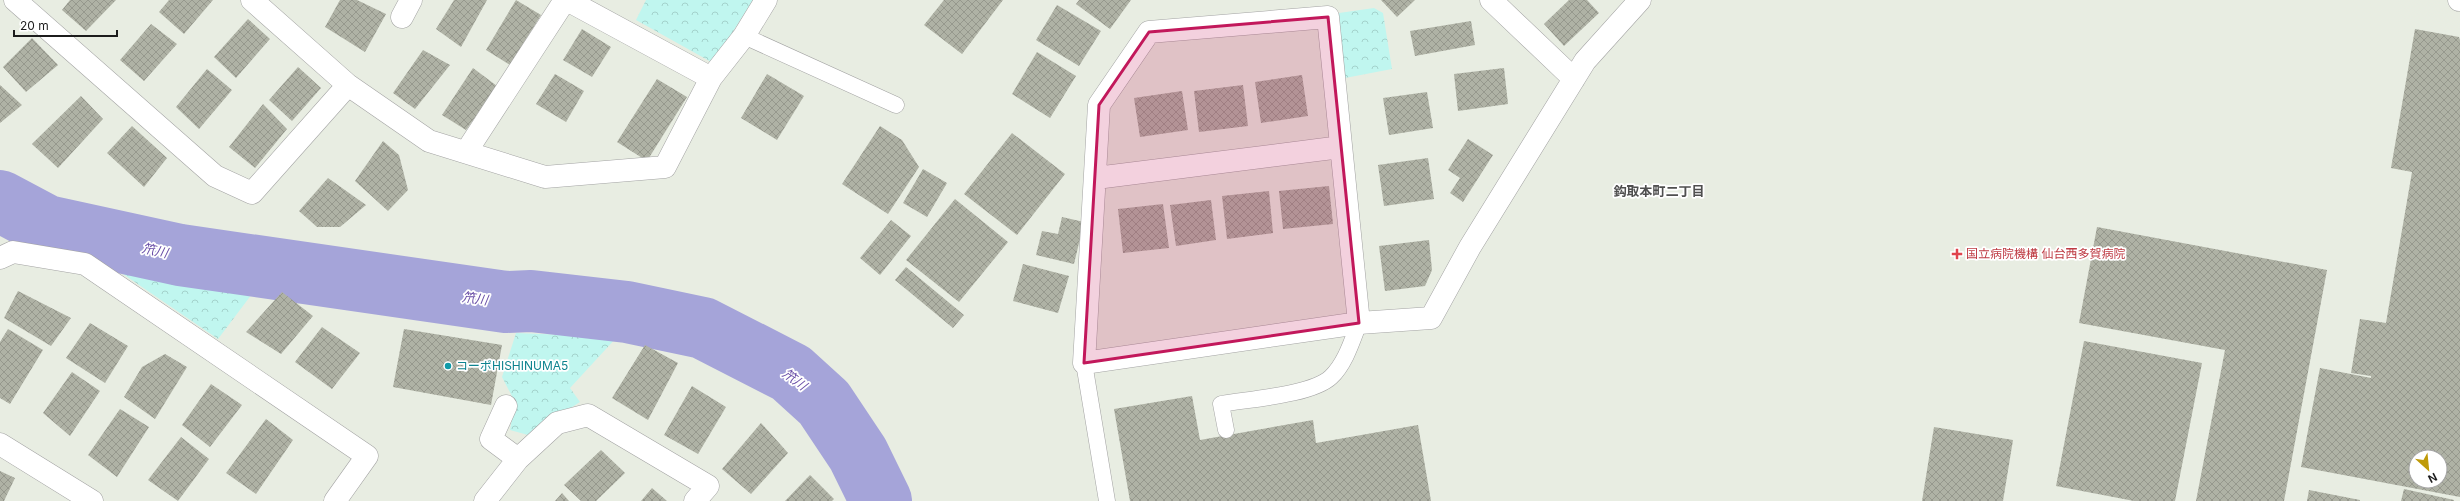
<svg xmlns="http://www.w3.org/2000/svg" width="2460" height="501" font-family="Inter,'Noto Sans JP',sans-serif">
	<defs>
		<pattern id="park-crowns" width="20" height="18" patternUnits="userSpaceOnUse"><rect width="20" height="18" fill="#c0f6ef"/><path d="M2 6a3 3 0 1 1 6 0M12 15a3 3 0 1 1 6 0" fill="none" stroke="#a4d2cc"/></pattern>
		<pattern id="building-cross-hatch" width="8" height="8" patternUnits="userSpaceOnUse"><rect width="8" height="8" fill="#afb2a5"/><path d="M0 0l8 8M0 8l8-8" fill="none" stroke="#96988d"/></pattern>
	</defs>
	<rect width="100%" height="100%" fill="#e8ede2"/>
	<path fill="url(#park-crowns)" d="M646,0H753L713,63L636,20Z
		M1374,8L1383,13L1392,69L1345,78L1332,14Z
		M137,256L237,279L255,290L218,339L123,274Z
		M516,333L617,337L570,388L580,402L528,435L510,430L515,402L502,377Z"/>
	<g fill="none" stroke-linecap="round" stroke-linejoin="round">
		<path stroke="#a5a4d9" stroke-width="62" d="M0,201L47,226L180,255L506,302L531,301L627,312L703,328L791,373L824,403L858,454L881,501"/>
	</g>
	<path fill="url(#building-cross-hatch)" fill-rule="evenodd" d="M70,0H116L86,31L62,10Z
		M169,0H213L184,34L159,12Z
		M340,0H357L386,14L365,52L325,27Z
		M454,0H487L461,47L436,29Z
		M516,0L541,15L510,65L486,50Z
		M944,0H1003L962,54L924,25Z
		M1079,0H1131L1110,29L1076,4Z
		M1381,0H1415L1397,17Z
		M1569,0H1587L1599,13L1564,46L1544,24Z
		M1057,5L1101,31L1079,66L1036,40Z
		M248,19L270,39L236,78L214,57Z
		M1471,21L1475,45L1415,56L1410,31Z
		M151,24L177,44L144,81L120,60Z
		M582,29L611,47L592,77L563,60Z
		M2415,29L2459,37L2460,40V497L2301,467L2320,368L2371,378V376L2351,373L2360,319L2386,323L2412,172L2391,168ZM2416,457H2440V481H2416Z
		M32,38L58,65L26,92L3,67Z
		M423,50L450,65L415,109L393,93Z
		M1037,52L1076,76L1050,118L1012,94Z
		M298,67L321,88L292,121L269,100Z
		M473,68L497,86L466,130L442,115Z
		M1504,68L1508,104L1458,111L1454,74Z
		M207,69L232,90L199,129L176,107Z
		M555,74L584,91L566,122L536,104Z
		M767,74L804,96L777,140L741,118Z
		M1302,75L1308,116L1261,123L1255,82Z
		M657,79L687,97L647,161L617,142Z
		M0,85L22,105L0,123Z
		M1243,85L1248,126L1199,132L1194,91Z
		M1182,91L1188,130L1140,137L1134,98Z
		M1427,92L1433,128L1389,135L1383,98Z
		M81,96L103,119L58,168L32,144Z
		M263,104L287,129L255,168L229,147Z
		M132,126L167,158L144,187L107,153Z
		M880,126L902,140L919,167L888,214L842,184Z
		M1012,133L1065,174L1017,235L964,194Z
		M1468,139L1493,155L1463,202L1450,193L1460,178L1448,170Z
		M383,141L399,155L408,190L388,211L355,181Z
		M1428,158L1434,199L1384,206L1378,165Z
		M923,169L947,183L927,217L903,203Z
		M328,178L366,205L340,227H317L299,211Z
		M1329,186L1333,224L1283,229L1279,191Z
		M1269,191L1273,233L1227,239L1222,196Z
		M955,199L1008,242L959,302L906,260Z
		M1211,200L1216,240L1176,246L1170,205Z
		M1163,204L1169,248L1123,253L1118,209Z
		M1062,217L1084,222L1074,264L1036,255L1042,231L1058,234Z
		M891,220L911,236L880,275L860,258Z
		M2097,227L2327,270L2284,501H2196L2225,350L2079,323Z
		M1429,240L1432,270L1425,286L1385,291L1379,246Z
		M1023,264L1069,276L1058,313L1013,301Z
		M906,267L964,315L953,328L895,280Z
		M18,291L71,318L51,346L4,318Z
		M282,292L313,316L281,354L246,332Z
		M90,323L128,346L105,383L66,358Z
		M322,327L360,353L332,389L295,362Z
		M8,329L43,350L10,404L0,398V342Z
		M404,329L502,345L491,405L393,387Z
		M2084,341L2202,363L2175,501H2134L2056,486Z
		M645,345L678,363L648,420L612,398Z
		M165,354L187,367L155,419L124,397L142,367Z
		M72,372L100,391L70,436L43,413Z
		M211,384L242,405L210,447L182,425Z
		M692,386L726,407L698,454L664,435Z
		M1192,396L1200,440L1313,420L1316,443L1418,425L1431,501H1130L1114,409Z
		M120,409L149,427L117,477L88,455Z
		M266,419L293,440L256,494L226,473Z
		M761,423L788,453L751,494L722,469Z
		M1934,427L2013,440L2003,501H1922Z
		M181,437L209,459L178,501L148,480Z
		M601,450L625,473L596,501H581L564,485Z
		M0,471L15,478L4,501H0Z
		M810,475L834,499L832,501H785Z
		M652,488L667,501H641Z
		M2404,489L2454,500V501H2401Z
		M2309,490L2360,500V501H2307Z
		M562,493L569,501H555Z"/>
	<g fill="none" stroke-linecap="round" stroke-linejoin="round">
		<defs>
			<path id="lane" d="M744,36L896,105
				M1084,363L1107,501
				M1226,430L1221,404C1249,399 1312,395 1331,377C1345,364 1352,341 1359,323"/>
			<path id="street" d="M15,0L215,176L252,193L348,85
				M252,0L348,85L429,141L545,177L665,167L711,78L744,36L766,0
				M567,0L711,78
				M1491,0L1574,79
				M2459,0H2460
				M402,17L411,0
				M466,152L565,0
				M1096,178L1341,147
				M0,258L13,252L85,264L367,456L335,501
				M1359,323L1084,363L1099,105L1149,32L1328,17L1359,323L1431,318L1470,247L1585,61L1640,0
				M506,406L491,439L518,459
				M0,444L92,501
				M485,501L518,459L557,423L588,415L708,486L695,501"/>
		</defs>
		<use href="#lane" stroke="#a3a3a3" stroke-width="17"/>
		<use href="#street" stroke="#a3a3a3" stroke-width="23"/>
		<use href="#lane" stroke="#fff" stroke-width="16"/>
		<use href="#street" stroke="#fff" stroke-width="22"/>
	</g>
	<path fill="#c2185b" fill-opacity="0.2" stroke="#c2185b" stroke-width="3" stroke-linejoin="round" d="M1328,17L1359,323L1084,363L1099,105L1149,32Z"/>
	<path fill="#e0444e" stroke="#fff" stroke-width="1.5" d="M1955 248h4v4h4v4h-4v4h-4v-4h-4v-4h4z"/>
	<circle fill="#0f9aa8" stroke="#fff" stroke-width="1.5" cx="448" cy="366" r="4"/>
	<g text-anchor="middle" stroke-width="3.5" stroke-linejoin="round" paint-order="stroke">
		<g font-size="12" fill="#be3a42" stroke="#fff" text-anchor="start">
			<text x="1966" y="258">国立病院機構 仙台西多賀病院</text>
		</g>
		<g font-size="12" fill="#0d838f" stroke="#fff" text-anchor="start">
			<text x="456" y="370">コーポHISHINUMA5</text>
		</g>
		<g font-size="13" font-weight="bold" fill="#4f4f4f" stroke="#fff">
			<text x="1659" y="196">鈎取本町二丁目</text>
		</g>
		<g font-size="13" font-style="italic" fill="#684da6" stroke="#fff">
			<text transform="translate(155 250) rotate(12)" y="5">笊川</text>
			<text transform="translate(475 298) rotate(8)" y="5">笊川</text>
			<text transform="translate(795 379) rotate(37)" y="5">笊川</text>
		</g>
	</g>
	<g transform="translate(2428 469) rotate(153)"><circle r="19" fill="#ffffff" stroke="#a4a4a4"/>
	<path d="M0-3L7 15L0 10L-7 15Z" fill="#bf9a09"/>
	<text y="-6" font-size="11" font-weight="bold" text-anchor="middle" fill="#1c1c1c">N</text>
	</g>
	<path d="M14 30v6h103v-6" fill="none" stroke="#1c1c1c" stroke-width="2"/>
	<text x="20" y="30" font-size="12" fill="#1c1c1c" stroke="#ffffff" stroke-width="3" paint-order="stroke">20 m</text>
</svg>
